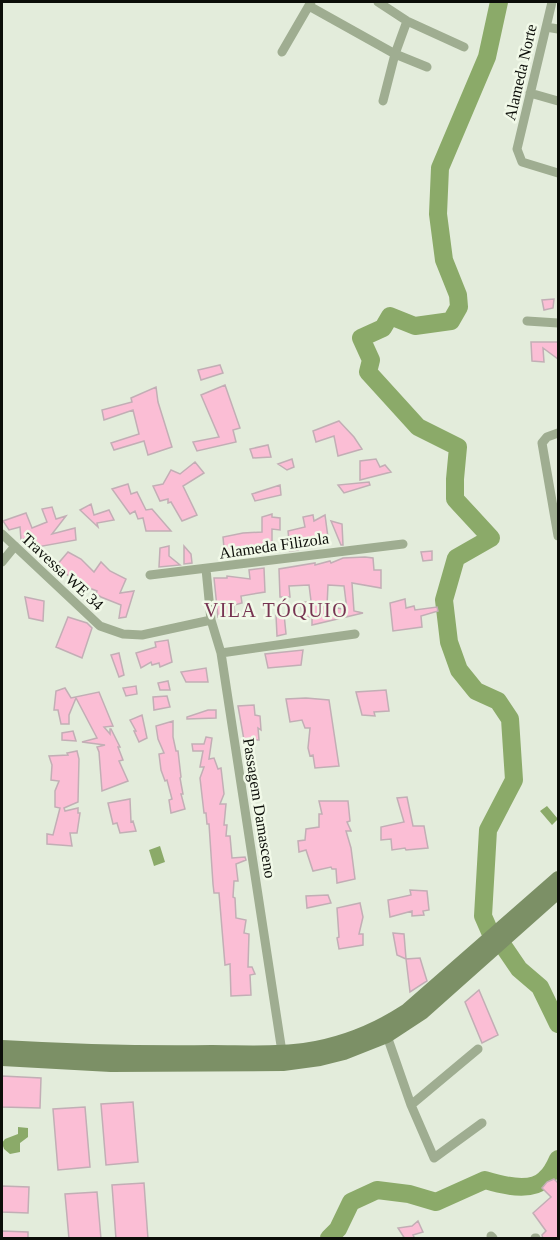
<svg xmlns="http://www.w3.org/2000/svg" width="560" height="1240" font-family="Georgia,serif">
	<rect width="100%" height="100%" fill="#e3ecdb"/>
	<path fill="#8baa69" d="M547,806L558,819L552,825L540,811Z
		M160,846L165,862L154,866L149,850Z
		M18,1127L28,1128V1137L20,1143V1152L10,1154L4,1149L2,1143L5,1139L18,1134Z"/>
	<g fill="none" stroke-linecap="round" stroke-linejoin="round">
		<path stroke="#8baa69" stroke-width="18" d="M499,2L487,57L440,168L438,214L444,260L458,295L459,307L451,321L415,326L390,316L383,328L361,338L371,360L368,372L418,427L458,447L455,479V499L491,538L456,558L444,600L449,642L459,670L476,691L498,701L510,719L514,780L488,830L483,916L490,932L504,947L519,969L540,987L558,1024
			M329,1238L338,1229L351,1202L377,1190L409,1194L436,1202L485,1180C501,1185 531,1193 545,1179C551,1174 555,1166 558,1159"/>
	</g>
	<path fill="#fbbed5" stroke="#c2aeb5" stroke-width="1.5" fill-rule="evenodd" d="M554,299L553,308L544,310L542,300Z
		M531,342H558V359L543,348L544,362L532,361Z
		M220,365L223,373L201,380L198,370Z
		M225,385L240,428L233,430L236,442L197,451L193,442L219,437L201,395Z
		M156,387L158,402L172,447L148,455L144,441L114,450L111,443L139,434L133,410L104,420L102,410L132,402L131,398Z
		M339,421L354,437L362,449L338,456L334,436L316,442L313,431Z
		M268,445L271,457L253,458L250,449Z
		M292,459L294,467L287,470L278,464Z
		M376,459L380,467L385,465L391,472L360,480V461Z
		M195,462L204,473L183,486L197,515L182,521L171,502L168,503V499L160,501L153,486L163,484L171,470L180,474Z
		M369,482L370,485L344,493L338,485Z
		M128,484L131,494L137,492L146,510L152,509L171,531H146L143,518L138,519L135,511L130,514L112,489Z
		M280,485L281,495L255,501L252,494Z
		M91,504L94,515L109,510L114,520L97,523L98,527L80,510Z
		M52,507L56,519L66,516L52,534L75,528L76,540L32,548L29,537L21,540L20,527L9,530L3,521L26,513L32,528L47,522L42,509Z
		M272,514V517L280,518V530L272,529V548L261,549L262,554L225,559L223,537L243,533L262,532V517Z
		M313,515L314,521L325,515L329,545L312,546L298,540V550L290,551L288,531L305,527L303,517Z
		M331,521L342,524L343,545H341Z
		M169,546V556L180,565L159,567L160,548Z
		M184,546L191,554L192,563L184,564Z
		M432,551V560L423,561L421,552Z
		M68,552L81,559L94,572L101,562L110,571L126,579L120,593L134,591L126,617L119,618L121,605L101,597L96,594L97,591L79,584L56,566Z
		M365,557L373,558L374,570H381V588L352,583L354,611L363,613L312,625V617H302L301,603L311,601L309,585L289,586L290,597H280L279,569L315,563V565L330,561L331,563L343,558ZM328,585L344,586L347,610L327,606Z
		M264,568L265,592L241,596L242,603L234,605L235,617H218L214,578H227V576L250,579L249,570Z
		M25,597L44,601L43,621L29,618Z
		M405,599L406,608L414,606L415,610L437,607L438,611L421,616L422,627L393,631L390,603Z
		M284,614L286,634L277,636L276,615Z
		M68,617L87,623L92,628L82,658L56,647Z
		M168,640L172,662L160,667L159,663L152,665L151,662L141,668L136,653L156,647L155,642Z
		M303,650L301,665L268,668L265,654Z
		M119,653L124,675L119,677L111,655Z
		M206,668L208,682H186L181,672Z
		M168,681L170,690H160L158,683Z
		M136,686L137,694L126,696L123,688Z
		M65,688L71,698L99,692L113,726L104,727L110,734V729H111L120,747H118L123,760L119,761L128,781L102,791L99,752L97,747L105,745L82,742L97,738L76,698L69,715V724H61L58,710H54L56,691Z
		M386,690L389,711L374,712L375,716L362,715L356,692Z
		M167,696L170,707L154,710L153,697Z
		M306,698L329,700L339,766L315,768L313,755L310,756L308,748L310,728H305L302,720L290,722L286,699Z
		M254,705L255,715L260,716L261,730L258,728L259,740H244L238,706Z
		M208,710H216V718L187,719V717Z
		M142,715L147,738L139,742L134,731H136L130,720Z
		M173,721V737L176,751H178L181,777L180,778L183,794H181L185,809L171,813L169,800L172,799L167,780L165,781L161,770L159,754L164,753L158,739L156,726Z
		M73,731L76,741L62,740V733Z
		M206,737L212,738L209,759L214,758L218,769L221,768L224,794L220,804H226L224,825H227L226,836H230L232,858L245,857L246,860L236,864L238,881H234L233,897L235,898L236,918L246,920L244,933L249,934L248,967H252L255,974L250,975L251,995L231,996L230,964L225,965L219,893H214L213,884L209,824H207L206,813H204L200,778L204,767H200L203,751H193L192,744H204Z
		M77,751L79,759L78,802L64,808L65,811L78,808V813H80L77,833H70L72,846L47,844V834L53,835L60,808L55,807V791L59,781L51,780L52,765L49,756L68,755L67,753Z
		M407,797L413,826H424L428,848L406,850L405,848L392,850L391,839L381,840V827L404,822L397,798Z
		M130,799L131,822L133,821L136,831L120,833L117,823L113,824L108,803Z
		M319,801H348L350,821L347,822L351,831H346L351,848L355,879L337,883L336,869H332L331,867L313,871L306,850L299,852L298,841L305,840L306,829L319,827V814H322Z
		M410,890L427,891L429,910L423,911L424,915L412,916V911L390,917L388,900L411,895Z
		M328,895L331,903L307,908L306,896Z
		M360,903L363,917L359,934H363V945L339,949L337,938L339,937L337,908Z
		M393,933L404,934L406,959L397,955Z
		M420,958L427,981L410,992L406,959Z
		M479,990L498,1035L482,1043L465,1002Z
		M2,1076L41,1078L40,1108L2,1107Z
		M133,1102L138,1162L106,1165L101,1104Z
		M85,1107L90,1167L58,1170L53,1109Z
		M554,1179L558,1183V1239H543L542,1235L546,1231L533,1213L551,1197L542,1188L547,1182Z
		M144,1183L148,1239H116L112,1185Z
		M2,1186L29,1187L28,1213L2,1212Z
		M97,1192L101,1239H69L65,1194Z
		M418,1221L423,1232L413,1235L415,1239H405L398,1228L412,1226Z
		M2,1231L28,1232V1239H2Z"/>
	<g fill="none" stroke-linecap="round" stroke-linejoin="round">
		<path stroke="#9fad91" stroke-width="9" d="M378,2L407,21L464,47
			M552,2L517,149L522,162L558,173
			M309,6L395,54L427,67
			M546,27L558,29
			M282,52L311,2
			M530,93L558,101
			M383,101L395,54L407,21
			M527,321L558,323
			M558,433L547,437L542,443L558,536
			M2,534L100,626L123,634L142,635L211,620
			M2,562L15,546
			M206,569L211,620L221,653L282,1052
			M150,575L403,544
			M221,653L355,634
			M387,1036L411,1105L434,1158L482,1123
			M411,1105L478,1049
			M491,1236L493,1238
			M535,1238H536"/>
		<path stroke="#7c9066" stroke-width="14" d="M2,1047C72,1051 142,1053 212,1052C242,1052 274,1054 304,1050C339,1045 375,1031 406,1011L558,878
			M2,1059L111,1065L283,1064L320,1059L344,1053L387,1036L422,1013L558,892"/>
	</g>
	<g text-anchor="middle" stroke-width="5" stroke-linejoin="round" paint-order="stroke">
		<g font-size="16" fill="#0c0e09" stroke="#f1f9e8">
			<text transform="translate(520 72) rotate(-77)" y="6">Alameda Norte</text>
			<text transform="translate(274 545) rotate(-8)" y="6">Alameda Filizola</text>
			<text transform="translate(63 571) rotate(43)" y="6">Travessa WE 34</text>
			<text transform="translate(260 808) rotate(81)" y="6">Passagem Damasceno</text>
		</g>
		<g font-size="20" letter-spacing="1.5" fill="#773452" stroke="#f1f9e8">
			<text x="276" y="617">VILA TÓQUIO</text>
		</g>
	</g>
	<rect width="560" height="1240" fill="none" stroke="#0c0e09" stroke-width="6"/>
</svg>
